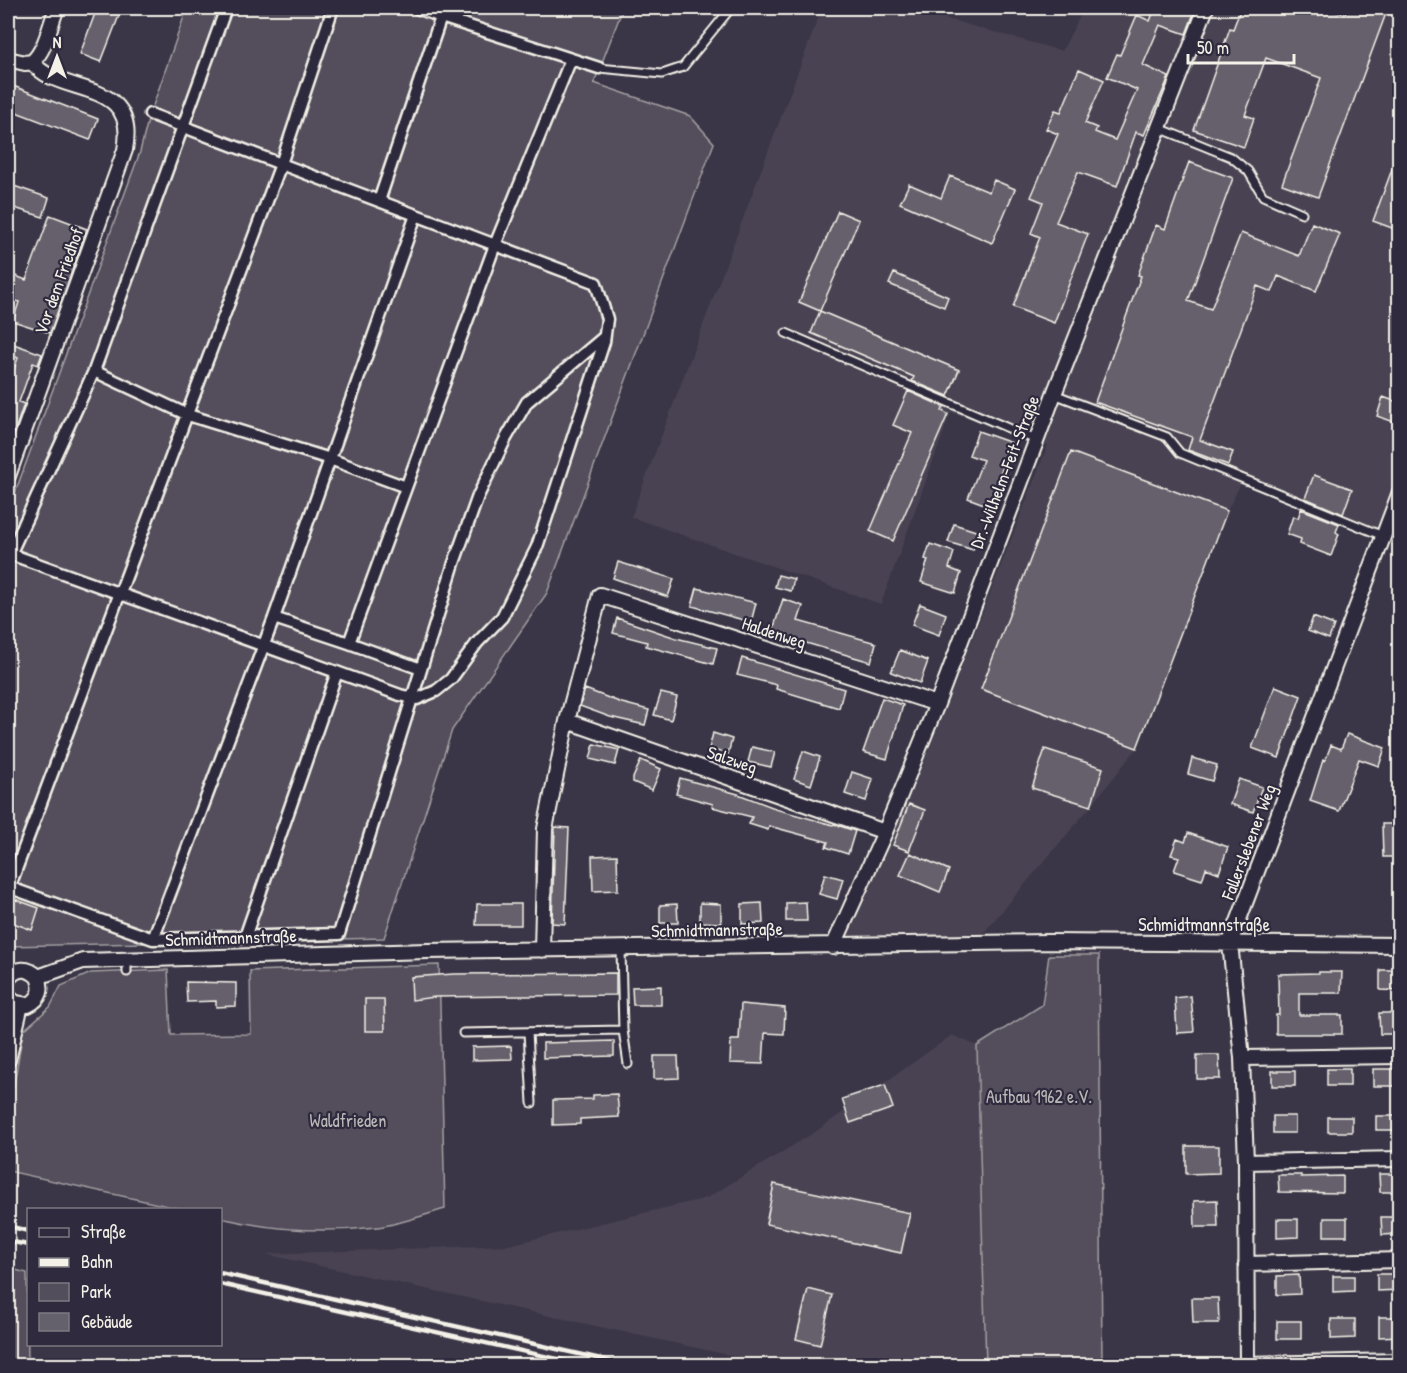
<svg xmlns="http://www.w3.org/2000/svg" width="1407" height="1373" font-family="'Patrick Hand',sans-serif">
	<rect width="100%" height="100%" fill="#3b3647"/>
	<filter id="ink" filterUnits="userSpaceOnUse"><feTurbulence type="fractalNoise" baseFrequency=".0167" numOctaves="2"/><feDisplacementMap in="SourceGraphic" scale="12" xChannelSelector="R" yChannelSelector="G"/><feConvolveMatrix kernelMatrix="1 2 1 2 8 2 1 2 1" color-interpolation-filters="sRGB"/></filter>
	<g filter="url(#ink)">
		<path fill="#484352" d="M822,8H908L1062,51L1084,8H1399L1400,498L1383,536L1243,479L1227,511L1137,748L1091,806L975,943L840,953L925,760L1048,445L951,412L881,604L631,517Z
			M952,1035L977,1046L986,1365H775L265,1254L509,1245L707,1198L815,1132Z"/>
		<path fill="#534e5c" stroke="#a4a0a2" stroke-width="1.5" d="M187,8H623L594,83L690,116L714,143L547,593L452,730L384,938L8,946V512L140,152L148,120Z
			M1049,955H1099L1102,1365H986L977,1046L1042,1005Z
			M439,965L445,1209C423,1215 400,1224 377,1227C325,1233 271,1230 221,1218L220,1210L181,1209L8,1171V1121L23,1031L50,1007L61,986L91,973L168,970L171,1035L251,1034L250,971Z
			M8,1268L27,1273L28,1365H8Z"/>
		<path fill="#65616c" stroke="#f4f1e8" stroke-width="1.5" d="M97,8H122L101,62L80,54Z
			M1155,8H1196L1186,34L1160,25L1143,65L1169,77L1144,135L1136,132L1117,186L1078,172L1056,222L1088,234L1054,323L1013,307L1040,237L1031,233L1043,202L1031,197L1058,134L1046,129L1055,110L1061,112L1079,69L1104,80L1085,123L1097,128L1095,132L1115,140L1137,90L1107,77L1117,54L1120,55L1137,15L1150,21Z
			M1241,8H1298L1319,15L1322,8L1345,14L1347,8H1388L1318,197L1282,184L1321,78L1266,58L1245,115L1254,118L1244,147L1194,130L1230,28L1233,29Z
			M8,84L98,119L90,140L8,109Z
			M1398,153H1400V231L1373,221Z
			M1189,162L1233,178L1188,301L1211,309L1241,233L1299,256L1312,223L1340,234L1316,291L1278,276L1272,292L1257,286L1200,440L1233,452L1228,465L1188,450L1192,437L1095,402L1141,276L1138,275L1156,225L1165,229Z
			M950,176L989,192L994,180L1015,189L992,243L900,203L909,184L941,198Z
			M8,184L49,198L43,217L8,206Z
			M838,211L859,220L820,311L959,370L948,396L912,381L914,377L811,333L820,311L799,302Z
			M50,215L87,229L50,333L13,321L19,302L8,298V273L26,280Z
			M894,273L948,297L944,307L889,284Z
			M8,342L42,354L38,365L33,363L19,402L24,404L8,451V386L18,358L8,354Z
			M908,391L944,407L942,411L948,414L893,541L870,531L912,433L893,425Z
			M1383,397L1400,403V424L1377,416Z
			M978,431L1012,443L998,480L1001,481L992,507L968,498L983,460L969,455Z
			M1071,452L1227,511L1137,748L981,689Z
			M1314,475L1352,489L1343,514L1305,498Z
			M1301,509L1339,524L1336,532L1339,534L1331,556L1300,544L1301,539L1287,534L1293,516L1298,518Z
			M954,524L979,532L973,550L948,542Z
			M930,544L954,552L949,568L961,573L955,593L921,582L928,560L925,559Z
			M618,562L674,579L668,597L613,578Z
			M778,575L794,579L791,591L775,587Z
			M697,588L756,603L751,622L692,606Z
			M783,599L803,606L798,621L876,643L871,662L772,633Z
			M920,604L946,614L939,635L912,625Z
			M1313,617L1334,625L1329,639L1308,631Z
			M617,618L676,638L717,648L713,664L646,646L647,642L613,633Z
			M900,650L928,661L920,683L891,672Z
			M742,658L844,689L839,708L776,689L777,685L737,675Z
			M1275,686L1301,696L1279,758L1252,748Z
			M585,689L622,703L649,710L645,725L610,717L580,706Z
			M661,693L677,697L671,720L654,715Z
			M882,698L903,705L887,759L863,752Z
			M713,733L732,739L728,754L709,749Z
			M1347,734L1385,748L1379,766L1359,759L1339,811L1310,801L1323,760L1325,761L1331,745L1341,749Z
			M594,744L619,750L615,765L590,759Z
			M752,747L775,752L771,767L748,762Z
			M1045,749L1103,768L1091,806L1032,788Z
			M803,751L820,757L811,785L794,779Z
			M1192,758L1217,765L1212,781L1188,774Z
			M641,760L661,769L652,790L633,782V778Z
			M852,772L873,779L866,801L845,794Z
			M680,778L738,794L775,808V809L833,825L834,824L855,831L848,854L826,847L828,842L769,826L768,830L749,824L752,817L712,807L713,804L676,794Z
			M1239,779L1262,787L1253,812L1230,804Z
			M909,804L925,810L909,851L893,845Z
			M1382,824H1400V857H1383Z
			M555,827L569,828L565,924L552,923Z
			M1188,833L1228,847L1219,873L1206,868L1202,880L1174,871L1179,857L1171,855L1177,839L1185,842Z
			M910,853L949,870L940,892L900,875Z
			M617,855L618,890L593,891L592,856Z
			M825,874L843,879L837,899L819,894Z
			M14,899L39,908L32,930L8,921Z
			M806,902L807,921H786V903Z
			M700,903L721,904V923L700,922Z
			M762,903L763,923L742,924V904Z
			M477,904H521V925H476Z
			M677,904L678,923H660V905Z
			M1380,970H1400V991L1380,990Z
			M1319,972H1342L1341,993H1299V1015H1342V1034H1276V1015H1279L1278,974L1319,973Z
			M616,973V995L435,997L412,1000L411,977L454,974Z
			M186,982L236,983V1006L216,1007V1001L187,1002Z
			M661,986V1005H633L632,987Z
			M1191,996L1194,1032L1177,1033L1175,998Z
			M365,999H384L385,1031H365Z
			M741,1004L785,1008L784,1034L765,1033L763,1064L730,1063L731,1040H739Z
			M1379,1013H1400V1034H1380Z
			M614,1041V1056L543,1058V1043Z
			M511,1046L512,1059L472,1060V1047Z
			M1197,1055H1219L1220,1079H1197Z
			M654,1056H678L679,1078L654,1079Z
			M1327,1069H1350V1086H1327Z
			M1373,1069H1395V1086H1373Z
			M1272,1071H1295V1086H1272Z
			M885,1085L893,1108L850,1123L842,1099Z
			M617,1094L619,1117L580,1119V1124L553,1125V1100L593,1099V1095Z
			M1273,1116H1295V1133H1273Z
			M1376,1116H1398V1130H1376Z
			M1328,1117H1352V1132H1328Z
			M1186,1146H1219V1173L1186,1174Z
			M1379,1174H1400V1192H1380Z
			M1278,1175H1301V1177L1343,1176V1193L1279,1192Z
			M774,1184L910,1213L901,1253L766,1224Z
			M1217,1200L1218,1227H1195L1194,1201Z
			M1381,1217H1400V1234L1382,1235Z
			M1324,1218H1347V1236H1324Z
			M1277,1219H1298V1237L1277,1238Z
			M1377,1274H1400V1290L1377,1291Z
			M1299,1275L1300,1294L1277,1295V1276Z
			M1333,1276H1354V1291L1333,1292Z
			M808,1289L832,1295L820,1345L796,1339Z
			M1192,1298H1218L1219,1323H1193Z
			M1379,1317H1400V1336L1379,1337Z
			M1331,1319H1355V1338L1331,1339Z
			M1277,1321H1301V1339H1277Z"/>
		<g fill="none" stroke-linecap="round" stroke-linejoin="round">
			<defs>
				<path id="service" d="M599,68L662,74L683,67L731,8
					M1159,128L1231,157L1248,171L1263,196L1302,213
					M786,333L1036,440
					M1054,394L1167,437L1180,453L1383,536
					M127,972V960
					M623,1030L628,1064
					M528,1032L532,1103
					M463,1033L623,1030L621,949"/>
				<path id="pedestrian" d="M417,8L441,17L444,8
					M379,201L441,17L599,68
					M94,371L188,415L330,459L406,487
					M10,554L400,695L417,699L436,691L451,679L477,643L502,617L537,547L604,342L607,319L596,283L281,164L333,8
					M8,559L94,371L226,8
					M274,618L416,215
					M421,669L349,643L495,245L571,59
					M8,887L153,939L274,618L349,643
					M8,891L281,164L150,114
					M245,937L337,672
					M153,939L339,934L454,563L478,496L505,440L527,402L604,337"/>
				<path id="minor" d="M8,59L25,63L32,62
					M32,62C46,50 50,24 57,8
					M8,476L125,150C139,76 59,98 32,62
					M567,721L885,832
					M833,947L885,832L937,704L1054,394L1206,8
					M542,950L545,829L567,721L600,595L937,704
					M38,977L83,961L427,951L1049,942L1400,945
					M8,979C16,967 28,967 38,977C43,989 41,999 28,1005L15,1003L8,995
					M1242,1058L1400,1056
					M8,1060L21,1005
					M1246,1162L1400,1159
					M1246,1264L1400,1260
					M1247,1364L1400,1361
					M1247,1366L1246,1162L1242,1058L1230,943L1400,492"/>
			</defs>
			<use href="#service" stroke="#f4f1e8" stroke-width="11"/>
			<use href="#pedestrian" stroke="#f4f1e8" stroke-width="15"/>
			<use href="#minor" stroke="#f4f1e8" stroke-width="18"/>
			<use href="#service" stroke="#2f2a3d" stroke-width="7"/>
			<use href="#pedestrian" stroke="#2f2a3d" stroke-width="10"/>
			<use href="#minor" stroke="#2f2a3d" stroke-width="14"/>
			<path stroke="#f4f1e8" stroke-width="4.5" d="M8,1226L28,1231
				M8,1241L28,1245
				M220,1273L632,1366
				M220,1284L589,1366"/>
		</g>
	</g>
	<g text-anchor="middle" stroke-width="4.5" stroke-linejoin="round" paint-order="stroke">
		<g font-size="18" fill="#f4f1e8" stroke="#2f2a3d">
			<text transform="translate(59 281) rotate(-70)" y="6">Vor dem Friedhof</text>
			<text transform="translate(1005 472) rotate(-69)" y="6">Dr.-Wilhelm-Feit-Straße</text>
			<text transform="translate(774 633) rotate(18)" y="6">Haldenweg</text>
			<text transform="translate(732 760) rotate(19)" y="6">Salzweg</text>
			<text transform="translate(1249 842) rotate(-69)" y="6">Fallerslebener Weg</text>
			<text x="1204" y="931">Schmidtmannstraße</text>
			<text transform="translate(717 930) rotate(-1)" y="6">Schmidtmannstraße</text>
			<text transform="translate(231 938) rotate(-2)" y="6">Schmidtmannstraße</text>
		</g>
		<g font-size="18" fill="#bcb8b7" stroke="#2f2a3d">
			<text x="1039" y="1103">Aufbau 1962 e.V.</text>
			<text x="348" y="1127">Waldfrieden</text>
		</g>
	</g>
	<rect width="1407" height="1373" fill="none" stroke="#2f2a3d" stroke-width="30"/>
	<rect x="15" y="15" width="1377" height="1343" fill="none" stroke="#f4f1e8" stroke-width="2" filter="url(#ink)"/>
	<rect x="27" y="1208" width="195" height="138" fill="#2f2a3d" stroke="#7e7a81" stroke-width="1.5"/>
	<rect x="39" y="1228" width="30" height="9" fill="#2f2a3d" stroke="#7e7a81" stroke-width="1.5"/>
	<text x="81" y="1238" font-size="18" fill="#f4f1e8">Straße</text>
	<rect x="39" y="1258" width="30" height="9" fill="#f4f1e8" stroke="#7e7a81" stroke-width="1.5"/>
	<text x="81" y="1268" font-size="18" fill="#f4f1e8">Bahn</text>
	<rect x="39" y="1283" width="30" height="18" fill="#534e5c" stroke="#7e7a81" stroke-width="1.5"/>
	<text x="81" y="1298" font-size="18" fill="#f4f1e8">Park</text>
	<rect x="39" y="1313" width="30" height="18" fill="#65616c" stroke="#7e7a81" stroke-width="1.5"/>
	<text x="81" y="1328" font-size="18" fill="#f4f1e8">Gebäude</text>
	<g transform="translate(57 57)" stroke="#2f2a3d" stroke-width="4.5" paint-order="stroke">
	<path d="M0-4.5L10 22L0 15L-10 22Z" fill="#f4f1e8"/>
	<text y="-9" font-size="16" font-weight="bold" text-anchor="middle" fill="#f4f1e8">N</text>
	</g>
	<path d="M1188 54v9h106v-9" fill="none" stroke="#f4f1e8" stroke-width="3"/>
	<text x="1197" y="54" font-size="18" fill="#f4f1e8" stroke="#2f2a3d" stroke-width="4.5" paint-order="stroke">50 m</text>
</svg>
